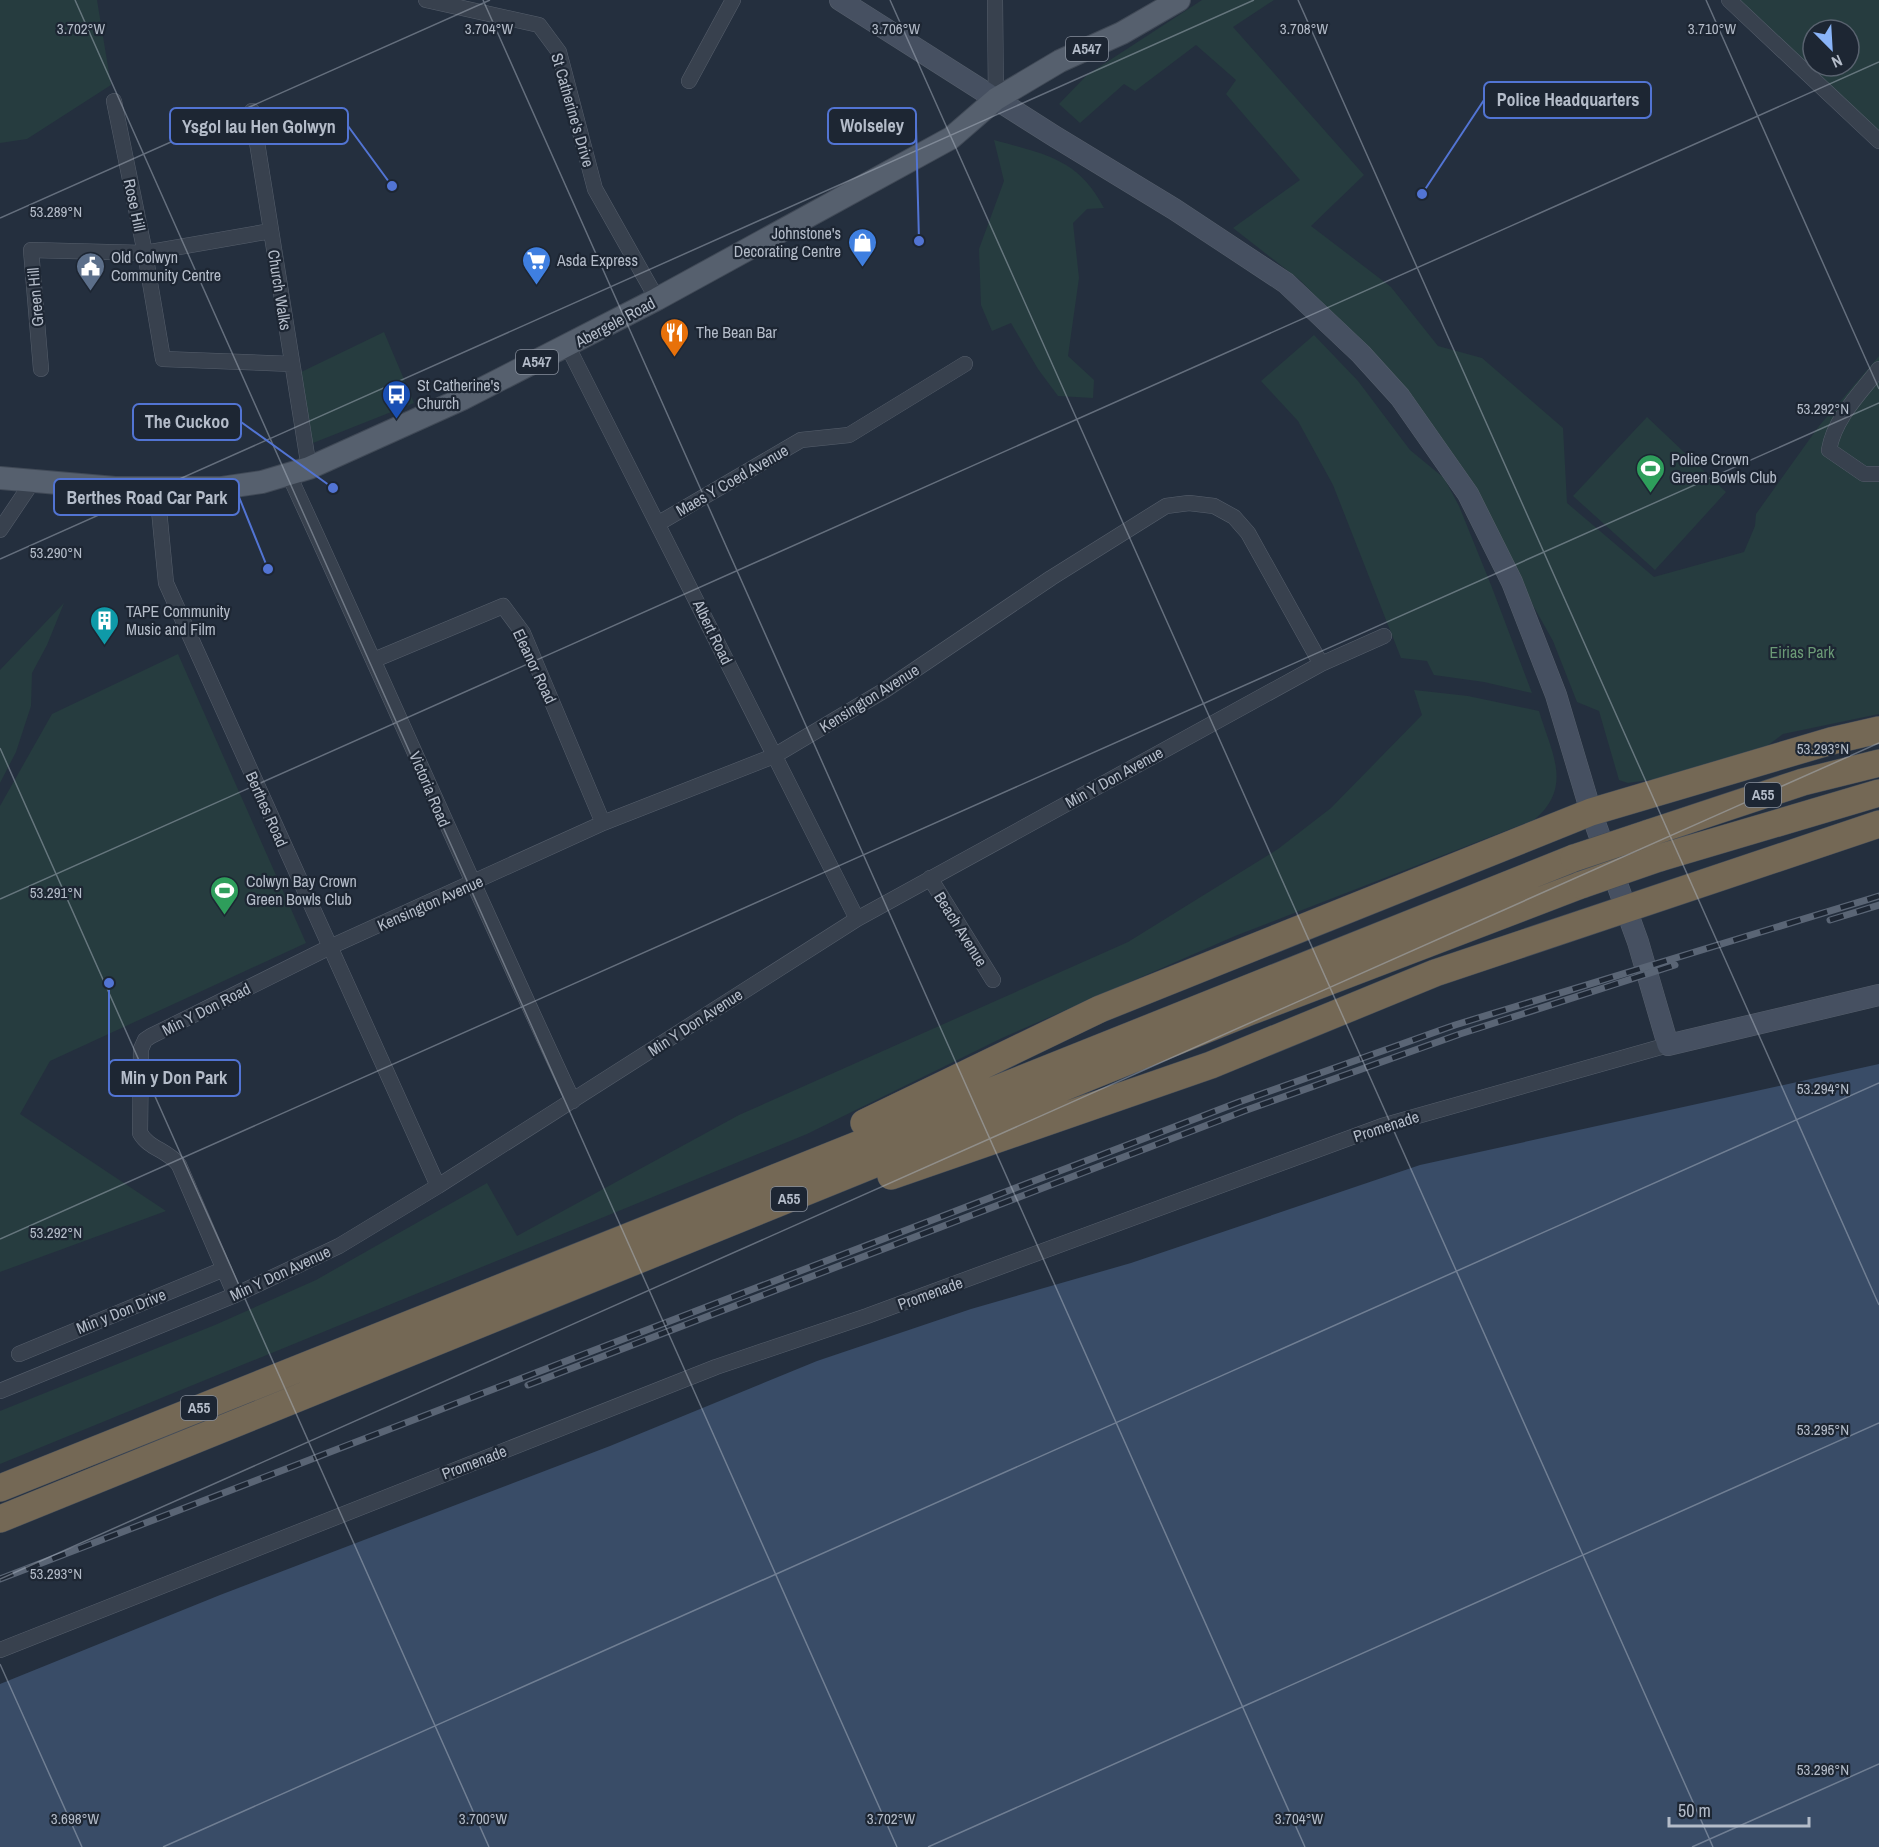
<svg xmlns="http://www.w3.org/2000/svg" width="1879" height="1847" font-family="'Archivo Narrow',sans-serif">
	<rect width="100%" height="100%" fill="#242f3e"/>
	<path fill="#263c3f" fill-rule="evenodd" d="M0,0H97L111,85L27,139L0,143Z
		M1202,0H1274L1233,27L1364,175L1311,226L1391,287L1438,346L1482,358L1563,428L1567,503L1654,577L1744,552L1755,526L1756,514L1819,426L1879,356V714L1783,734L1759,752L1675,776L1628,783L1619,780L1599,711L1577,702L1553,641L1498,543L1370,353L1301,281L1233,228L1300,180L1226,94L1236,80L1196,45L1135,91L1124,84L1080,123L1059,104L1087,75Z
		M1729,0H1879V141ZM1813,30H1849V66H1813Z
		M994,140C1044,154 1078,158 1104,208L1087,209L1073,223L1079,278L1068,356L1094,380L1093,398L1058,396L1038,369L1011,323L992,331L981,305L979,249L1004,181Z
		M384,332L414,403L313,443L310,440L297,374Z
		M1314,335L1358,381L1410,450L1444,478L1459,506L1491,585L1532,693L1484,682L1434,675L1427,661L1401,658L1333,485L1298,421L1261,381Z
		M1647,417L1726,492L1655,570L1573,496Z
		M64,603L47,645L32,673L31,706L16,752L0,783V670Z
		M178,654L306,943L50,1061L20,1114L166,1211L0,1272V806L52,714Z
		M1414,690L1468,696L1539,711C1551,752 1574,787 1534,820L1235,936L1002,1038L807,1134L0,1464V1411L215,1325L316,1280L487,1183L517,1236L739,1115L1128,942L1278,849L1331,808L1422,715Z"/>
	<path fill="#394c67" d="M1879,1064V1847H0V1684L220,1595L610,1446L817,1361L971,1309L1131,1263L1420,1165Z"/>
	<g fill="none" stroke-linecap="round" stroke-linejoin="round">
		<defs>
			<path id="street" d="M426,0L539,25L559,52L595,189L657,299
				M995,0L996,99
				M1729,0L1879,141
				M689,81L733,0
				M114,101L145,253L163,359L292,364
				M252,111L309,468
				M568,347L857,919
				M41,369L31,250L145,253L271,231
				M1879,369C1860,393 1834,419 1829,450L1864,474H1879
				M289,475C385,683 476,893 573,1101
				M157,489L166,583L438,1186
				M659,523L801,440L849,435L965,364
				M0,530L33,481
				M374,660L503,606L523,633L603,823
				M930,878L993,980
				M235,1295L179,1165C168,1150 149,1149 140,1133L141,1049L145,1040L151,1036L330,947L603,823L774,756L885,690L1051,578L1166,506L1189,503L1214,506L1234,517L1248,533L1321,664
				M19,1354L224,1269
				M0,1391L235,1295L339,1246L438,1186L857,919L1321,664L1384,636
				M0,1650L716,1367L867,1316L1382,1126L1668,1045"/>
			<path id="secondary" d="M840,0L1054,136L1174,209L1286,283L1361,354L1400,397L1468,494L1512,582L1556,695L1591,812L1638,942L1668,1045L1879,995"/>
			<path id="primary" d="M0,478L115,488H221L262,482L309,468L462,399L657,299L951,138L996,99L1060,61L1122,33L1179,0"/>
			<path id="highway" d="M1649,833L1803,782L1879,763
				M1659,858L1879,793
				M864,1123L1100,1009L1591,812L1831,741L1879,730
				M891,1176L1211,1065L1435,973L1879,824
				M0,1488L1574,858
				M0,1519L1249,1012L1581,885"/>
		</defs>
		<use href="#street" stroke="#565f6c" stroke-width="16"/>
		<use href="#secondary" stroke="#565f6c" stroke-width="22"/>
		<use href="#primary" stroke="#414a57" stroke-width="24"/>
		<use href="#highway" stroke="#434c59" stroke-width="28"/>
		<use href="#street" stroke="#38414e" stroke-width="15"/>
		<use href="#secondary" stroke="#465061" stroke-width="21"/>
		<use href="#primary" stroke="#56606e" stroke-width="22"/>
		<use href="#highway" stroke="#746855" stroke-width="27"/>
		<defs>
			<path id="rail" d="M1830,920L1879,905
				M528,1385L1244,1111L1460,1034L1675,965
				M0,1579L1239,1102L1455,1025L1879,896"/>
		</defs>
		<use href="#rail" stroke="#5a6575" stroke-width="7"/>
		<use href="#rail" stroke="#1d2633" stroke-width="4.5" stroke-dasharray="14" stroke-linecap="butt"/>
		<defs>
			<path id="highway-bridge" d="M1574,858L1649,833
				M1581,885L1659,858"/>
		</defs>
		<use href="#highway-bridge" stroke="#434c59" stroke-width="28" stroke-linecap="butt"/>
		<use href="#highway-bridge" stroke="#746855" stroke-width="27"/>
	</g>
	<path fill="none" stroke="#b4bcc9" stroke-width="1.5" stroke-opacity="0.45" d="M75,0L897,1847M483,0L1305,1847M890,0L1713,1847M1298,0L1879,1305M1706,0L1879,389M0,218L490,0M0,559L1254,0M0,748L489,1847M0,899L1879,62M0,1239L1879,403M0,1579L1879,743M0,1664L82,1847M163,1847L1879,1083M928,1847L1879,1423M1692,1847L1879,1764"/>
	<defs>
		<symbol id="shop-pin" viewBox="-11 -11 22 30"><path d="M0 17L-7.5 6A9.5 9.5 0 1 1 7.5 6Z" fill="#3f7fe0" stroke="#1d2633"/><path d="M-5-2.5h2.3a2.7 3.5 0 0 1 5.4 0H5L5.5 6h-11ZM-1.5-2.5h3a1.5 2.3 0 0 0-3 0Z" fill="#fff"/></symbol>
		<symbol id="supermarket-pin" viewBox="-11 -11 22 30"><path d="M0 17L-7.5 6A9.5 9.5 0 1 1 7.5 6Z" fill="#3f7fe0" stroke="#1d2633"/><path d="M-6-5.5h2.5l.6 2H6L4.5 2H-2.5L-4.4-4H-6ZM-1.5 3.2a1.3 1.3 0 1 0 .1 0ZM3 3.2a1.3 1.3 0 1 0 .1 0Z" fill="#fff"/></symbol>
		<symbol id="civic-pin" viewBox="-11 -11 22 30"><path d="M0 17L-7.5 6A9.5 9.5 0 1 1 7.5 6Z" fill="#5c6f8a" stroke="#1d2633"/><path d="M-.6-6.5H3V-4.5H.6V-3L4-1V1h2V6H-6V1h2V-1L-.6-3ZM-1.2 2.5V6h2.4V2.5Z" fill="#fff"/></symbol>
		<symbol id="restaurant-pin" viewBox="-11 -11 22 30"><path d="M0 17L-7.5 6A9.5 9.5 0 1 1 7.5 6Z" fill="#e8710a" stroke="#1d2633"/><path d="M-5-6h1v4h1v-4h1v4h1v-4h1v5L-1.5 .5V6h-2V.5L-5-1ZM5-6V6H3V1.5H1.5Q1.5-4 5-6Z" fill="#fff"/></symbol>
		<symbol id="bus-pin" viewBox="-11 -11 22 30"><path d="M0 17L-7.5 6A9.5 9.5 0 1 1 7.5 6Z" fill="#1a4fb4" stroke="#1d2633"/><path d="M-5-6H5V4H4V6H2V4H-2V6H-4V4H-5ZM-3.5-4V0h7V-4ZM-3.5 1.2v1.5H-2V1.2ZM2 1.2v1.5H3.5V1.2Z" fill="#fff"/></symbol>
		<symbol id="stadium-pin" viewBox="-11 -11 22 30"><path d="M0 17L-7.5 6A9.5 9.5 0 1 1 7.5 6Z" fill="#2e9e5b" stroke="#1d2633"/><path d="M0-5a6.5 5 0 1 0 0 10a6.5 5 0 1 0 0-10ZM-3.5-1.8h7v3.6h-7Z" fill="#fff"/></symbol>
		<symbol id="building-pin" viewBox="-11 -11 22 30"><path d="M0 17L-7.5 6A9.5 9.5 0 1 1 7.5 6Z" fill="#0f9aa8" stroke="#1d2633"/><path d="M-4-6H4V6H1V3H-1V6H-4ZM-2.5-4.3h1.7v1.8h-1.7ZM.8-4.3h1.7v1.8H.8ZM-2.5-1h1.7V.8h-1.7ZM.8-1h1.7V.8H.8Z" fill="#fff"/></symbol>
	</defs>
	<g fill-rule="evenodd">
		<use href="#shop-pin" x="846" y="226" width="33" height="45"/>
		<use href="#supermarket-pin" x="520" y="244" width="33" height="45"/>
		<use href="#civic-pin" x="74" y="250" width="33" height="45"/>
		<use href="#restaurant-pin" x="658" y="316" width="33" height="45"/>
		<use href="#bus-pin" x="380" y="378" width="33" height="45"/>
		<use href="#stadium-pin" x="1634" y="452" width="33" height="45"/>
		<use href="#building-pin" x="88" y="604" width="33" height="45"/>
		<use href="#stadium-pin" x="208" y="874" width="33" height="45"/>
	</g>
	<g text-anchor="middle" stroke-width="4.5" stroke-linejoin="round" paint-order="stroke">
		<g fill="#1d2633" stroke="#878f9c" stroke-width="1.5">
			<rect x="1066" y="37" width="42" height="24" rx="4.5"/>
			<rect x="516" y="350" width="42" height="24" rx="4.5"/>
			<rect x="1745" y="783" width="36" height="24" rx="4.5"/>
			<rect x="771" y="1187" width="36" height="24" rx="4.5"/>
			<rect x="181" y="1396" width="36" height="24" rx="4.5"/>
		</g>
		<g font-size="15" font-weight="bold" fill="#b4bcc9">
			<text x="1087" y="54">A547</text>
			<text x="537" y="367">A547</text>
			<text x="1763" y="800">A55</text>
			<text x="789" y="1204">A55</text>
			<text x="199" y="1413">A55</text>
		</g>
		<g font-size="16" fill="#b4bcc9" stroke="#1d2633">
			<text transform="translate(573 110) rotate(74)" y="6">St Catherine's Drive</text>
			<text transform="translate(135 205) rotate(78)" y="6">Rose Hill</text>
			<text transform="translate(280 290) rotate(81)" y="6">Church Walks</text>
			<text transform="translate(35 297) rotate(-95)" y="6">Green Hill</text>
			<text transform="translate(615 322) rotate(-28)" y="6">Abergele Road</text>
			<text transform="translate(732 480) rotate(-30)" y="6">Maes Y Coed Avenue</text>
			<text transform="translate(713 632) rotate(64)" y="6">Albert Road</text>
			<text transform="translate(535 666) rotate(65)" y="6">Eleanor Road</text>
			<text transform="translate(869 698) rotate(-32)" y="6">Kensington Avenue</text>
			<text transform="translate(1114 777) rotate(-29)" y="6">Min Y Don Avenue</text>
			<text transform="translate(430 789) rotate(67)" y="6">Victoria Road</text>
			<text transform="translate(267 809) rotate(66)" y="6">Berthes Road</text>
			<text transform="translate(430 903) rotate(-24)" y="6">Kensington Avenue</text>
			<text transform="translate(961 929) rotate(58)" y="6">Beach Avenue</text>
			<text transform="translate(206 1009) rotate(-27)" y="6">Min Y Don Road</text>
			<text transform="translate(695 1022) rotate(-33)" y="6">Min Y Don Avenue</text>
			<text transform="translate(1386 1126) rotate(-18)" y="6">Promenade</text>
			<text transform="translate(280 1273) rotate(-25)" y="6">Min Y Don Avenue</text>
			<text transform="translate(930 1293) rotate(-20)" y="6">Promenade</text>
			<text transform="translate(121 1311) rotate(-22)" y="6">Min y Don Drive</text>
			<text transform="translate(474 1462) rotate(-21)" y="6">Promenade</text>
		</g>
		<g font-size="16" fill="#b4bcc9" stroke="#1d2633" text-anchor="start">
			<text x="841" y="239" text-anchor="end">Johnstone's<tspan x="841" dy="18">Decorating Centre</tspan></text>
			<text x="111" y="263">Old Colwyn<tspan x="111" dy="18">Community Centre</tspan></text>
			<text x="557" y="266">Asda Express</text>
			<text x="696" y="338">The Bean Bar</text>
			<text x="417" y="391">St Catherine's<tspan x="417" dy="18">Church</tspan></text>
			<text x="1671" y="465">Police Crown<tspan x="1671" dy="18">Green Bowls Club</tspan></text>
			<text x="126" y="617">TAPE Community<tspan x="126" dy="18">Music and Film</tspan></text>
			<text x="246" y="887">Colwyn Bay Crown<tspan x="246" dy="18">Green Bowls Club</tspan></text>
		</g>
		<g font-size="16" fill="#6b9a76" stroke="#1d2633">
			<text x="1802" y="658">Eirias Park</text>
		</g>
	</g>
	<g font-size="15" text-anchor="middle" fill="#b4bcc9" stroke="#1d2633" stroke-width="4.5" stroke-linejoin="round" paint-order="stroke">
		<text x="81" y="34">3.702°W</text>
		<text x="489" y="34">3.704°W</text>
		<text x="896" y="34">3.706°W</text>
		<text x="1304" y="34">3.708°W</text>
		<text x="1712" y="34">3.710°W</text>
		<text x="56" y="217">53.289°N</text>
		<text x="1823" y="414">53.292°N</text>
		<text x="56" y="558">53.290°N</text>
		<text x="1823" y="754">53.293°N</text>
		<text x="56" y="898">53.291°N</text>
		<text x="1823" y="1094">53.294°N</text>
		<text x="56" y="1238">53.292°N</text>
		<text x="1823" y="1435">53.295°N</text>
		<text x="56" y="1579">53.293°N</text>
		<text x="1823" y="1775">53.296°N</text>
		<text x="75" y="1824">3.698°W</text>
		<text x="483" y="1824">3.700°W</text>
		<text x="891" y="1824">3.702°W</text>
		<text x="1299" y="1824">3.704°W</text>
	</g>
	<path fill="none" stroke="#5274d3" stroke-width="2" d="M1422 194L1484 100M919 241L916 126M392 186L348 126M333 488L241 422M268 569L239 497M109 983L109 1078"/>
	<g fill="#5274d3" stroke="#1d2633" stroke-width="2">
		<circle cx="1422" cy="194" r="6"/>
		<circle cx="919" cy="241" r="6"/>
		<circle cx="392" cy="186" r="6"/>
		<circle cx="333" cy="488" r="6"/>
		<circle cx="268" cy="569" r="6"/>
		<circle cx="109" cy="983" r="6"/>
	</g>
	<g fill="#1d2633" stroke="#5274d3" stroke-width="2">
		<rect x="1484" y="82" width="167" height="36" rx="6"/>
		<rect x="828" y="108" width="88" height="36" rx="6"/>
		<rect x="170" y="108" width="178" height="36" rx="6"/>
		<rect x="133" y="404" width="108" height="36" rx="6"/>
		<rect x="54" y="479" width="185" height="36" rx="6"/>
		<rect x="109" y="1060" width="131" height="36" rx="6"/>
	</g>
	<g font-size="18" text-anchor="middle" font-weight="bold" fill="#b4bcc9">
		<text x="1568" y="106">Police Headquarters</text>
		<text x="872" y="132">Wolseley</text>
		<text x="259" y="133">Ysgol Iau Hen Golwyn</text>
		<text x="187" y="428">The Cuckoo</text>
		<text x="147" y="504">Berthes Road Car Park</text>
		<text x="174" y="1084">Min y Don Park</text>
	</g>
	<g transform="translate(1831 48) rotate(156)"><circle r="28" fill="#1d2633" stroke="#59626f" stroke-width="1.5"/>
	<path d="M0-4.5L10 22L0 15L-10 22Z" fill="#8ab4f8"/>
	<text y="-9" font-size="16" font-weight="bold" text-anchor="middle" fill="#b4bcc9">N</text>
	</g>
	<path d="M1669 1817v9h140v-9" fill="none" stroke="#b4bcc9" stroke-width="3"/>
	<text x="1678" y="1817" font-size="18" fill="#b4bcc9" stroke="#1d2633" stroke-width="4.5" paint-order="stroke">50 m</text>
</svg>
